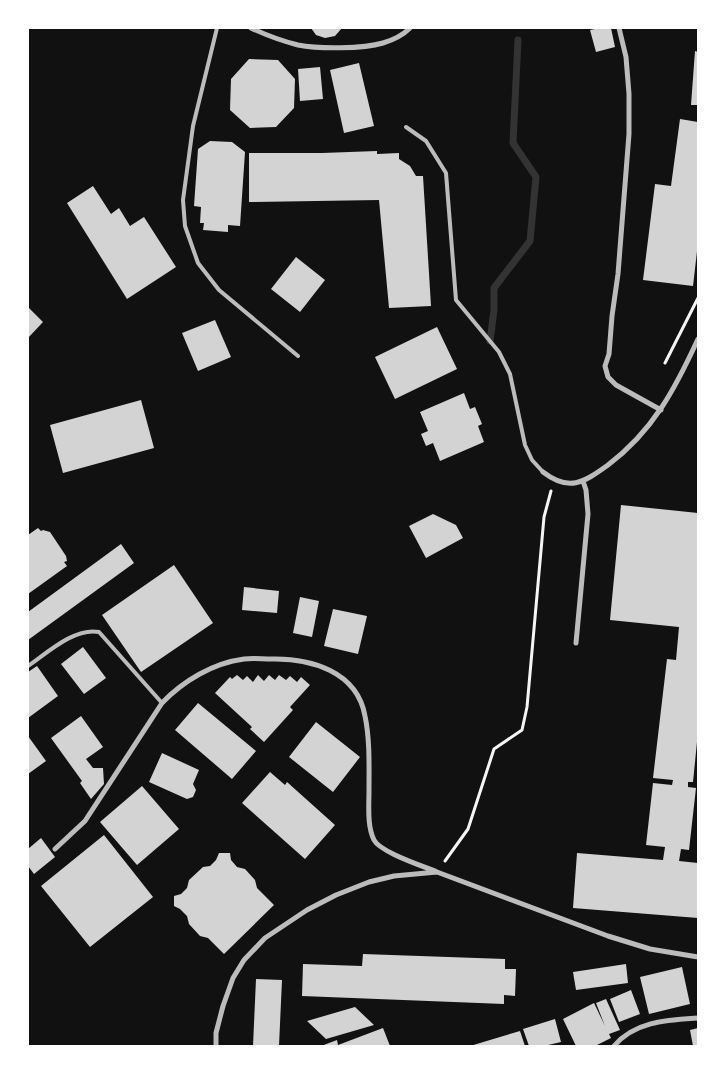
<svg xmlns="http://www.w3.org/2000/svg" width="726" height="1074" font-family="'Times New Roman',serif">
	<rect width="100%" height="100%" fill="#111"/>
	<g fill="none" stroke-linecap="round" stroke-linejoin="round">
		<path stroke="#333" stroke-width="7" d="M490,341L494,310V288L530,241L536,177L513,143L518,40"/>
	</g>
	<path fill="#d3d3d3" d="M311,28H342L335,36L325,38L316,35Z
		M600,28H611L615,47L596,52L590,30Z
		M695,51L698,52V105H691Z
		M249,59L278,60L295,79L294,108L276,127L250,128L230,110L231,79Z
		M359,63L374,126L344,133L330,70Z
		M320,67L323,99L300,101L298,69Z
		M680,119L698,122V243L693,286L643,280L655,184L671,186Z
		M210,141L232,142L245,152L240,226L228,225V232L203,230L204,223H200L201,207L194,206L198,149Z
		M377,151V154L399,153V159L410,166L416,176H423L431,306L389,308L379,200L249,202V153H322Z
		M93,186L111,214L119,208L130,226L144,217L176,267L127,299L67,203Z
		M296,257L325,280L300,312L271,289Z
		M28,307L43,322L28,338Z
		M215,320L231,357L198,371L182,333Z
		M437,327L457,369L395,399L375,357Z
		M464,393L470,409L475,407L482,424L478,426L484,442L440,461L433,443L426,446L421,434L428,431L420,412Z
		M141,400L154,448L63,473L50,425Z
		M621,505L698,513V732L693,782H688V787L696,788L689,850L681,849L679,861L698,863V918L573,908L577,853L663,860L665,847L646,845L653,783L672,785L673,780L653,778L667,659L676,660L679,627L610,620Z
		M433,514L456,525L463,538L426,558L409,526Z
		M38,528L41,531L43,530L50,532L66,556L67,561L64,562L67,566L28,594V535Z
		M121,544L134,563L28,640V612Z
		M174,565L213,623L141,672L102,615Z
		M244,587L279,591L277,613L242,610Z
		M300,597L319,601L312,637L293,633Z
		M333,609L367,616L358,654L324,646Z
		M83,647L106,678L84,694L61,664Z
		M37,666L58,696L28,718V672Z
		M237,675L243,680L247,676L253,682L258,675L264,681L269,675L275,680L279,675L286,680L290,676L297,682L301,677L310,685L290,707L293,710L264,742L250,729L252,727L215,693L230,677L232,679Z
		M198,703L256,751L232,779L175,730Z
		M81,716L103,747L86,759L93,768H103L104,784L91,799L80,783L82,781L51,738Z
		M316,722L360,757L333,792L289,757Z
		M28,736L46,761L28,774Z
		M162,753L199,770L193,784L196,790L193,797L187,799L149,782Z
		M270,772L285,785L287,782L335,825L305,859L242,803Z
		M142,786L179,829L137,865L100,822Z
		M104,835L153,897L90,947L41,886Z
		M41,838L55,857L34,874L28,866V849Z
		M219,853H230L231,860L237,867L245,869L255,880L257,888L274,905L224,954L208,938L200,936L189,924L187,916L180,909L174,906V896L181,894L187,888L189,880L203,867L210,866L216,860Z
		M363,954L505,959V969H516L515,996L504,995V1004L302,996L303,964L362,966Z
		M626,964L628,983L576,990L573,972Z
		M682,967L690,1004L649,1014L640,977Z
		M256,979L282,980L279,1046H253Z
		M631,990L640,1014L619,1022L610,999Z
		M606,999L620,1030L609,1034L611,1038L595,1046H576L563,1019L594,1003L605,1026L596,1003Z
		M355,1007L374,1025L326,1039L307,1021Z
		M555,1019L561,1042L544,1046H529L523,1029Z
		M383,1028L390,1046H321L337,1040L338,1045Z
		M698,1028V1046H693L690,1030Z
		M520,1031L525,1046H470Z"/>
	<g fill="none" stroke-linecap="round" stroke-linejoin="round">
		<path stroke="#f5f5f5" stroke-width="3" d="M665,363L698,298
			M445,861L468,829L494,749L522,730L527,707L544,517L551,491"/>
		<path stroke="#bcbcbc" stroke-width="4" d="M217,28L193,126L183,200L185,226L198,263L219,290L298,356
			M406,127L426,141L446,173L456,300L499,352L510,374L525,445L532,460L543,472
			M28,666C47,653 75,627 99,632L162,703"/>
		<path stroke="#bcbcbc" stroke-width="5" d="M251,28C266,35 282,41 298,45C318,49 363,49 383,43C393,40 403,35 410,28
			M619,28L626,57L629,94V134L618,274L612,316L609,354L605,366L608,377L616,385L661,410
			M543,472C569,492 583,483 608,465C653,431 675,389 698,339
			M576,643L588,514L586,490L583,481
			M55,849L85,821L162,703C183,681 213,663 244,659C253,658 262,659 271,659C310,658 357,671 365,716C370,740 369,766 369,791C369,806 367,826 374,840C380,852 423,866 437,872
			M216,1046V1033L223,1006L233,978L244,960L265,938L307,910L336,895L369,882L394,876L437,872L608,936L650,949L698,957
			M614,1046C635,1021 668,1020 698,1018"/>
	</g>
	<rect width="726" height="1074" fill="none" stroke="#ffffff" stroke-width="58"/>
</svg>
